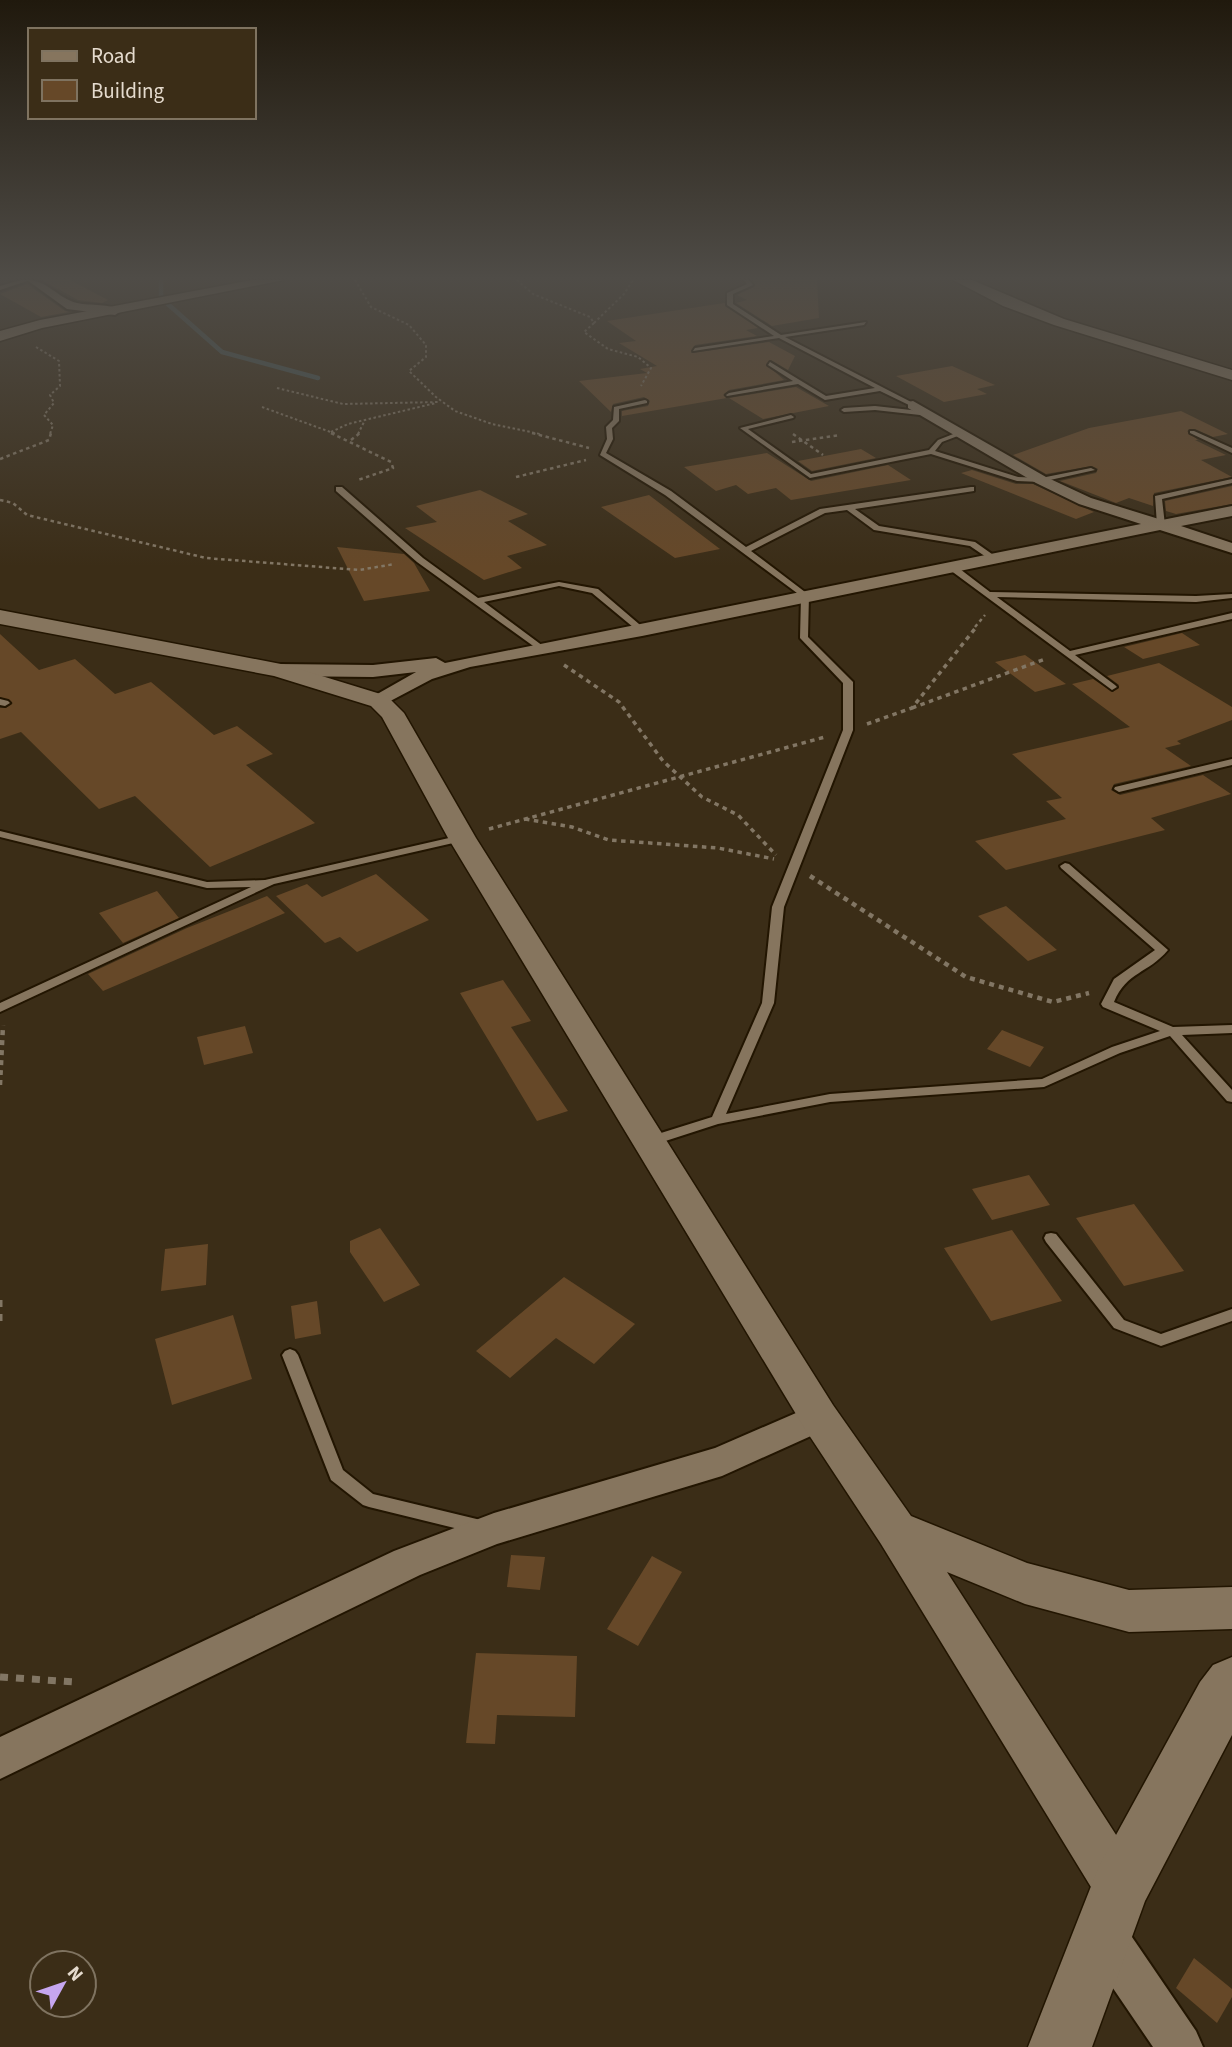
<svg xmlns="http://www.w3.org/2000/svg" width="1232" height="2047" font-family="'Source Sans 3',sans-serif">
	<rect width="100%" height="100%" fill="#3b2d17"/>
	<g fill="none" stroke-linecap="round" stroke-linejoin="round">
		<path stroke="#455657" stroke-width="4.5" d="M161,280V298L222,352L318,378"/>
	</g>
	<path fill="#664828" d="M42,280H70L108,300L102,303L78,300Z
		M753,280H817L819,318L772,326L736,303L747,300L737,295L754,287Z
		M27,284L65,311L69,312L41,317L0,294Z
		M724,303L758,328L746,330L757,336L695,345L691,353L769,342L795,356L788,370L771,360L766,364L784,380L729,390L723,395L727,398L622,416V411L648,406L650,401L644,397L613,404L611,412L579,381L647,373L640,369L657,366L619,343L636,341L607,321Z
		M952,366L995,385L977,389L987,394L944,402L896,376Z
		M796,387L829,406L763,419L729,398Z
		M1181,411L1228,434L1213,437L1195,429L1187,431L1198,440H1195L1226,455L1201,460L1232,477L1154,493L1153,506L1129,498L1116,503L1060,481L1096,473L1098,469L1092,466L1046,474L1013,455L1089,428Z
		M861,449L876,458L812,471L798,461Z
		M767,453L811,481L888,465L911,480L791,500L776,488L748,494L736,485L716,491L684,467Z
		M972,470L1016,484H1033L1094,512L1076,519L961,473Z
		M1232,486V504L1176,514L1166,511L1165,501Z
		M480,490L528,514L508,521L547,545L507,556L522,568L484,580L405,528L437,522L416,506Z
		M649,495L720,549L675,558L601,507Z
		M337,547L404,554L414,563L430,591L364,601Z
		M1182,633L1200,645L1143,659L1124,647Z
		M0,634L39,670L75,659L115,694L151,682L214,735L237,726L273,754L246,765L315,823L210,867L135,796L99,809L21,732L0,739V708H6L13,703L0,697Z
		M1025,655L1066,684L1035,692L995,662Z
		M1159,663L1232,707V720L1177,741L1181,744L1165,748L1191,766L1114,784L1111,790L1120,795L1203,775L1231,794L1151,818L1165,830L1006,870L975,841L1066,819L1046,801L1062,798L1012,754L1130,727L1072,684L1093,679L1113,692L1119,685L1107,676Z
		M376,874L429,920L357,952L340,937L325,943L276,896L307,884L322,897Z
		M157,891L179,918L123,943L99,913Z
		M267,896L285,913L103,991L88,974L187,928Z
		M1006,906L1057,950L1028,961L978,916Z
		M503,980L531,1021L511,1027L568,1111L537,1121L460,993Z
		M245,1026L253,1053L204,1065L197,1037Z
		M1002,1030L1044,1047L1030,1067L987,1049Z
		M1029,1175L1050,1205L992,1220L972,1189Z
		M1134,1204L1184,1271L1124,1286L1076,1218Z
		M380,1228L420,1285L384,1302L350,1252V1241Z
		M1012,1230L1062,1301L991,1321L944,1248Z
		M208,1244L206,1285L161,1291L165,1249Z
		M564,1277L635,1324L594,1364L556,1338L510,1378L476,1351Z
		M317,1301L321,1334L295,1339L291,1306Z
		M233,1315L252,1379L172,1405L155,1339Z
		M511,1555L545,1557L540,1590L507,1587Z
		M652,1556L682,1572L638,1646L607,1629Z
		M476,1653L577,1656L575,1717L497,1715L495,1744L466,1743Z
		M1194,1958L1232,1989V1997L1217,2023L1176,1988Z"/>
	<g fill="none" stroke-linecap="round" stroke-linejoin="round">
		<defs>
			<path id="service" d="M21,280H30L0,290V286Z
				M744,280H749L753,285L733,294V304L781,335L866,322L864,325L785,337L915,404V406H911L880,391L825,400L798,384L727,396L726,395L729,393L793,381L768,365L770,362L826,396L875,388L779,338L693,351L695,348L774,336L727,305V293L747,284Z
				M645,400L647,401V403L619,409V421L612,428L613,439L606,453L671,491L746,547L820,509L971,487H974V491L855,509L879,526L975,542L999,559L992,561L970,546L874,530L847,510L825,513L751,551L809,595L808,637L853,682V730L784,907L774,1003L726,1114L830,1094L1042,1079L1112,1047L1160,1031L1103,1007L1101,1004L1114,979L1155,950L1061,868L1060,866L1065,863L1069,864L1168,950C1148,974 1127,971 1114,1002L1173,1027L1232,1025V1033L1182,1035L1232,1090V1102L1227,1101L1170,1036L1120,1053L1044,1087L830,1102L718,1124L650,1146L645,1144L643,1141L645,1138L712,1117L762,1003L772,907L843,730V683L800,638L801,596L665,495L600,455L607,439L606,427L613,420L614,407Z
				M875,406L920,411L923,413L920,415L875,410L844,412L841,410L844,408Z
				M791,415L794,417L793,418L748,429L811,474L929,450L938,440L961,431L964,433L963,434L942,442L935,451L1018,477L1041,478L1091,468L1095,470L1041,482L1017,481L931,454L810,478L740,428Z
				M1190,431H1194L1232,448V453L1190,433Z
				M1232,479V483L1162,499L1165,525L1161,527L1157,525L1155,496Z
				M336,487H342L423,558L478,598L559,582L598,589L646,630L639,632L592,593L559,586L484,602L543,646L536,648L417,562L336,491Z
				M950,566H956L990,592L1196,596L1232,594V598L1196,602L997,597L1070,651L1232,613V619L1075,655L1115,685L1117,687L1112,690L950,570Z
				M0,699L8,701L10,703L5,706L0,705Z
				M1232,759V765L1119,792L1114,789L1115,787Z
				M0,831L207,882L265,880L462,835L467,838L462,841L274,884L0,1012V1003L251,887L207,888L0,837Z
				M1051,1233L1056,1234L1124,1320L1161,1334L1232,1309V1321L1161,1346L1114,1328L1046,1242L1044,1238L1046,1234Z
				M290,1349L295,1351L298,1355L343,1470L373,1494L489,1522L491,1527L489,1532L483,1535L369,1507L363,1505L331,1480L282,1355L285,1351Z"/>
			<path id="minor" d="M27,280C48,280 57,298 77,303C91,306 110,303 121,311L115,315L67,309Z
				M913,401L1046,477L1091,498L1162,520L1232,506V516L1181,526L1232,543V553L1160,530L642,636L470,667L432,679L379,707L372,705L369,701L372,697L416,672L373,677L278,676L268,670L278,664L373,665L436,658L445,663L1141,524L1079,504L1036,483L908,408V402Z
				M819,1403L831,1407L836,1417L831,1427L722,1476L497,1544L420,1575L0,1779V1737L394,1551L494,1513L715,1448Z
				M1103,1912L1119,1918L1196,2031L1203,2047H1153L1087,1950L1081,1934L1087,1918Z"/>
			<path id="tertiary" d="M252,280H284L42,328L0,341V331L40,320Z
				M953,280H972L1064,319L1232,370V380L1054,325L1003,306Z
				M0,610L286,665L387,696L404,713L476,838L833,1405L911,1516L1027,1563L1129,1590L1232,1587V1629L1129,1632L1025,1604L947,1572L1138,1869L1146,1887L1138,1905L1120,1913L1102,1905L881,1544L805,1429L448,838L382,717L371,706L274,676L0,624Z"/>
			<path id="secondary" d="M1232,1657V1735L1145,1901L1092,2047H1028L1099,1866L1200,1682L1213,1665Z"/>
		</defs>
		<use href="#service" stroke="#221501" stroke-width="4"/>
		<use href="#minor" stroke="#221501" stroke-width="4"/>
		<use href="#tertiary" stroke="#221501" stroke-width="3"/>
		<use href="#secondary" stroke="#221501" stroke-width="3"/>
		<path stroke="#827664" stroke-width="2" stroke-dasharray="2.5 2.5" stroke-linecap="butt" d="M355,280L371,307L409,325L426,345V357L409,371L436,397L455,411L492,424L540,434
			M517,280L533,294L590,317L594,323L584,332L608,349L638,357L651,368L641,386
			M594,323L624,294L633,280
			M36,347L59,361L60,386L50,395L54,403L44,415L53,425L50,434
			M277,388L343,404L440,402
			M262,407L336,434
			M331,432L348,424L436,403
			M358,434L364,422"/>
		<path stroke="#827664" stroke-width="2.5" stroke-dasharray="3.5 3.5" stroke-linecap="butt" d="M331,433L391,462L393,468L358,480
			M532,433L589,448
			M793,434L823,455
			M351,440L360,433
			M792,442L840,435
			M0,459L49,440L51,433
			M516,477L586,460
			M0,500L13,503L27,515L206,558L359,570L395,564
			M975,627L985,615"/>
		<path stroke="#827664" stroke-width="3.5" stroke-dasharray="4.5 4.5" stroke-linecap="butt" d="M564,665L619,702L663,761L702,797L738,815L776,855
			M912,708L1045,659
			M867,724L912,708L977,626
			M525,819L572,827L609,840L718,848L774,859
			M489,829L825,737"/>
		<path stroke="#827664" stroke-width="4.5" stroke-dasharray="5 5" stroke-linecap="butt" d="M810,876L966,977L1053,1002L1089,993
			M0,1085L3,1025"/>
		<path stroke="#827664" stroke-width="5" stroke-dasharray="7 7" stroke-linecap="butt" d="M0,1300V1325"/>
		<path stroke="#827664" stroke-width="7" stroke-dasharray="8 8" stroke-linecap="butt" d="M0,1677L76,1682"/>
		<use href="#service" fill="#86755e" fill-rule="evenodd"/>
		<use href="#minor" fill="#86755e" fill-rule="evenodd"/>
		<use href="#tertiary" fill="#86755e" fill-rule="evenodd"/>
		<use href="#secondary" fill="#86755e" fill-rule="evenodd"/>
	</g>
	<linearGradient id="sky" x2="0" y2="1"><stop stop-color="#20190d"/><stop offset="0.49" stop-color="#4f4c47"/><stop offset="1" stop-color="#4f4c47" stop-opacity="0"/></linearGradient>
	<rect width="1232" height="567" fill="url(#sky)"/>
	<rect x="28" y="28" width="228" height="91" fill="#3b2d17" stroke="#7f7360" stroke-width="2"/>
	<rect x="42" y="51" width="35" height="10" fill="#86755e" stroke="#7f7360" stroke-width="2"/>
	<text x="91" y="63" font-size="21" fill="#e5dbce">Road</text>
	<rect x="42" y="80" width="35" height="21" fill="#664828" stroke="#7f7360" stroke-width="2"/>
	<text x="91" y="98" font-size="21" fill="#e5dbce">Building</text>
	<g transform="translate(63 1984) rotate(50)"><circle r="33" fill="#3b2d17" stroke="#7f7360" stroke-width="2"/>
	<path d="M0-5L12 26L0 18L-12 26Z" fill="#c6a6f0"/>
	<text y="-10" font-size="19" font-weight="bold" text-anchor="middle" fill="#e5dbce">N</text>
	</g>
</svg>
